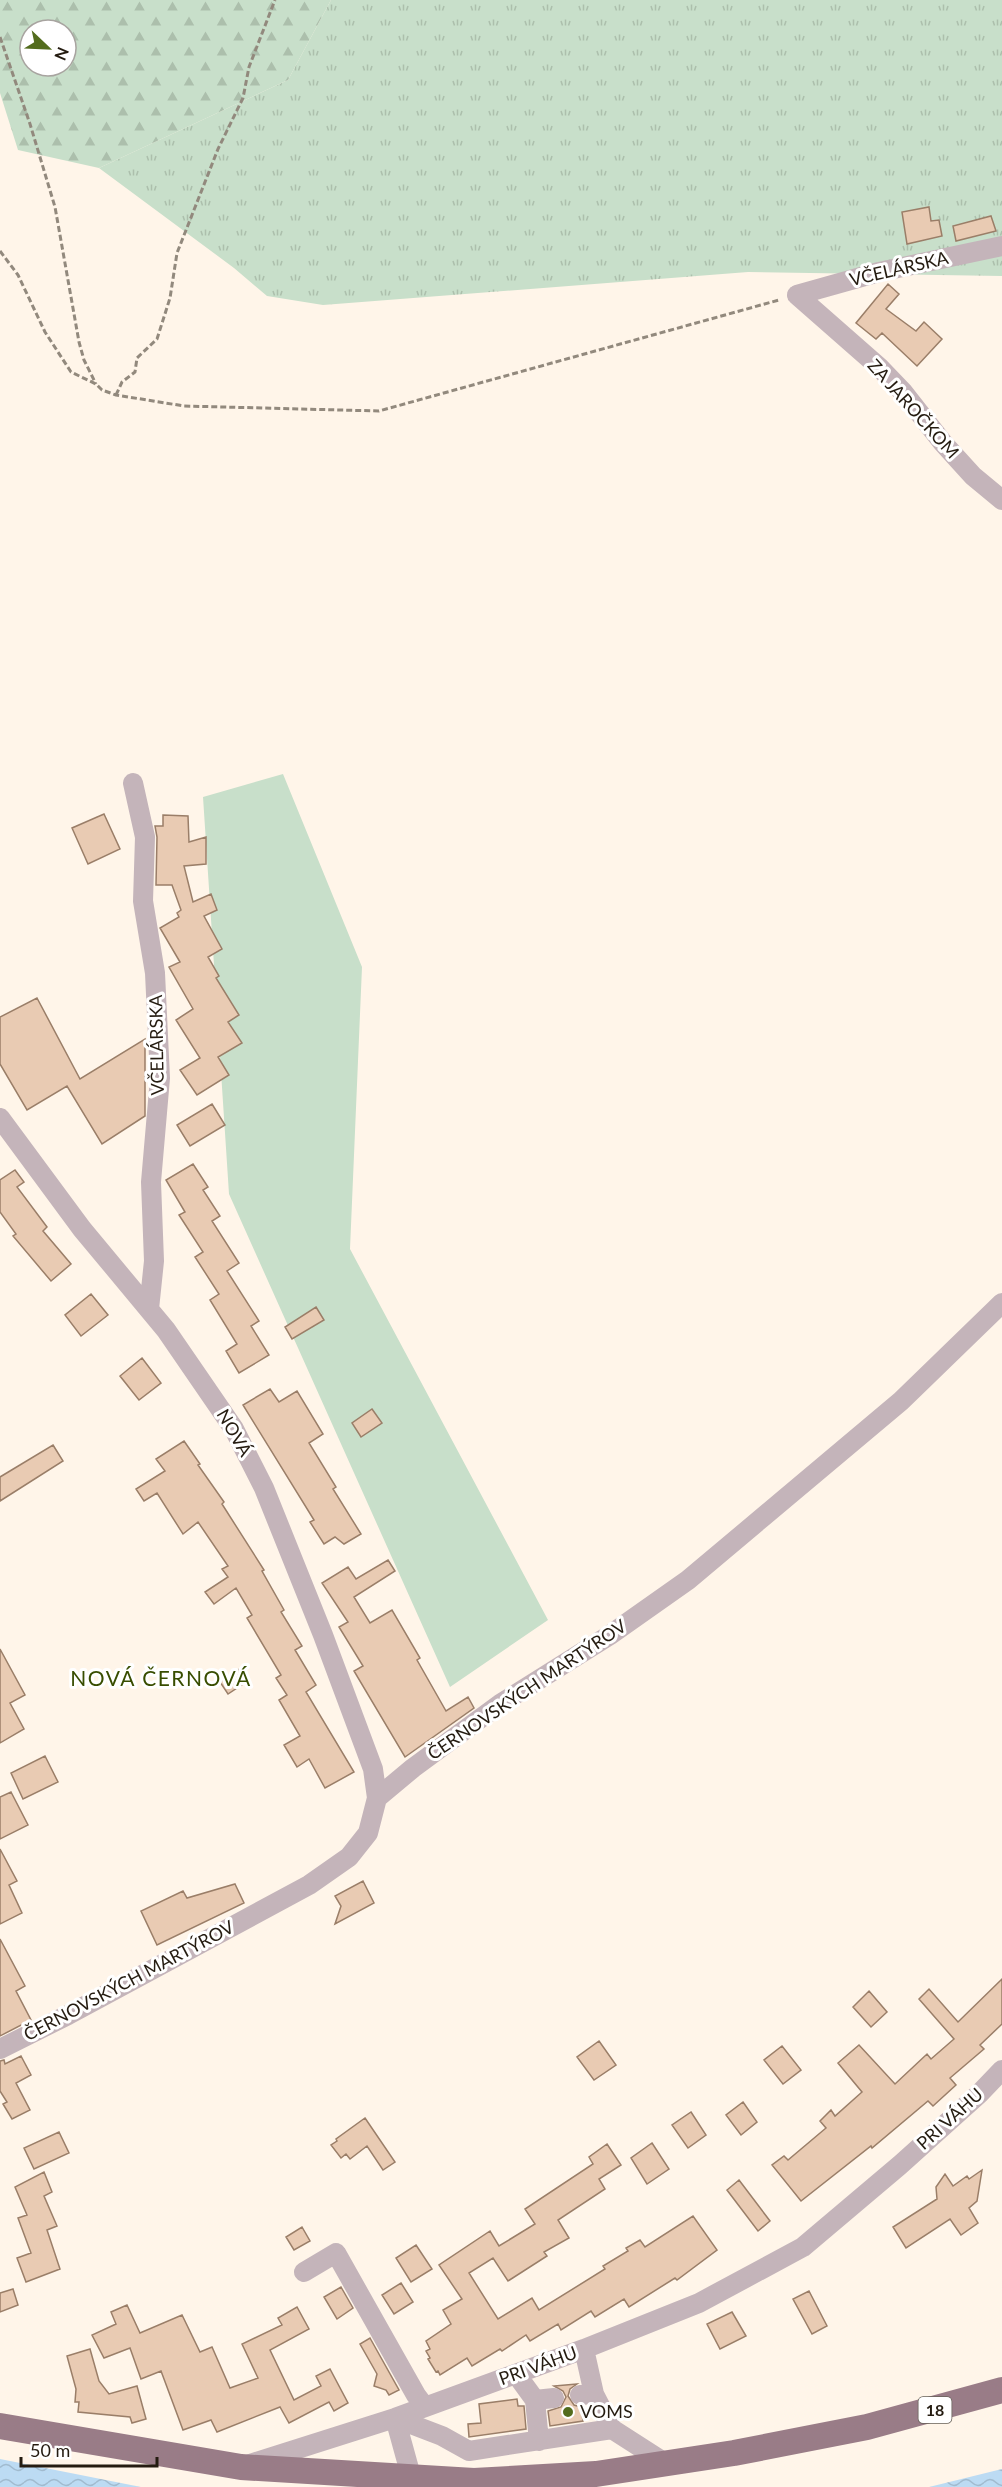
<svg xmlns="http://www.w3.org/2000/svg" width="1002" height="2487" font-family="Lato,sans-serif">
	<defs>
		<pattern id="grass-tufts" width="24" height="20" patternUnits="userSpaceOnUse" patternTransform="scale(1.5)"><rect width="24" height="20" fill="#c8dfca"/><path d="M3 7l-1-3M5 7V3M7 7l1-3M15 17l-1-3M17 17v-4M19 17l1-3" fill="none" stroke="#acbfac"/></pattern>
		<pattern id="forest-firs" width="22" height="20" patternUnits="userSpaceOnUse" patternTransform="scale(1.5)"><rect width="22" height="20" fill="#c8dfca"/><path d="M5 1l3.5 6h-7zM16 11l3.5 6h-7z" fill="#acbfac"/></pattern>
		<pattern id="water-waves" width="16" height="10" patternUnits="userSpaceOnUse" patternTransform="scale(1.5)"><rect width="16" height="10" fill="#bcdbf3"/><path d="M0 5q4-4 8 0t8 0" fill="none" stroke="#a1bbcf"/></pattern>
	</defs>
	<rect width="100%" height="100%" fill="#fff5e9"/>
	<path fill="url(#grass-tufts)" d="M331,0H1002V276L748,272L323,305L267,296L234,268L99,168L288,80Z"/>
	<path fill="url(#forest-firs)" fill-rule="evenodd" d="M0,0H331L288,80L99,168L18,150L0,93ZM30,30H66V66H30Z"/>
	<path fill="#c8dfca" d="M283,774L362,967L350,1249L548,1620L450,1687L229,1194L203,797Z"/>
	<path fill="url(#water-waves)" d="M0,2459L141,2487H0Z
		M1002,2469V2487H929Z"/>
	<path fill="#e9cbb3" stroke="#9a7e68" stroke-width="1.5" d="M929,207L931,221L939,220L942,236L907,244L902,212Z
		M991,216L996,231L956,241L953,226Z
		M888,284L899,294L886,309L916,331L924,322L942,339L917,366L882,333L876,339L856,323Z
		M104,814L120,849L88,864L72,828Z
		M163,815L188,816L189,842L206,837V864L184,866L193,902L211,894L217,910L204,916L222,949L208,957L219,976L216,978L239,1015L228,1022L242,1043L218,1057L229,1075L197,1095L180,1070L200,1058L176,1020L193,1009L169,967L180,962L160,928L179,917L177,913L181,910L172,885H156L157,837L155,826H163Z
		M37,998L80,1079L145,1039V1116L102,1144L67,1086L27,1110L0,1064V1017Z
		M212,1104L225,1125L190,1146L177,1125Z
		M193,1164L208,1187L203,1190L220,1216L212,1221L239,1263L227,1271L259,1321L251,1326L269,1355L239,1373L226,1351L237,1344L210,1300L219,1294L195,1257L203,1252L179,1215L185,1212L166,1180Z
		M15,1170L24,1182L17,1187L47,1227L43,1231L71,1264L51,1281L13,1236L16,1234L0,1212V1180Z
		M91,1294L108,1315L81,1336L65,1315Z
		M316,1307L324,1320L292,1339L285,1327Z
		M142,1358L161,1383L139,1400L120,1376Z
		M270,1389L279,1402L297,1391L323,1434L309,1443L336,1487L333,1489L361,1534L344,1544L335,1537L324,1544L310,1522L314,1520L243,1405Z
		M372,1409L382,1423L361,1437L352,1423Z
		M184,1441L200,1464L198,1465L224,1502L222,1504L264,1570L262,1571L284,1610L281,1612L302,1646L295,1650L316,1685L306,1692L354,1772L325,1788L309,1759L297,1767L284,1745L300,1736L279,1700L287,1695L276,1678L281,1675L247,1618L252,1615L236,1588L214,1604L205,1592L228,1577L222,1569L228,1566L198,1522L183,1534L157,1493L144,1501L136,1489L165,1471L156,1459Z
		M53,1445L63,1461L0,1501V1477Z
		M388,1560L395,1571L354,1597L370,1623L392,1610L420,1658L417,1660L446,1711L468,1697L474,1708L405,1757L354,1671L363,1666L339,1627L348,1622L322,1583L348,1567L356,1579Z
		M0,1649L25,1695L10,1703L24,1729L0,1743Z
		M241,1668L249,1680L228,1694L220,1682Z
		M45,1756L58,1782L23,1799L11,1773Z
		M11,1792L28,1825L0,1839V1797Z
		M0,1849L17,1881L9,1885L22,1913L0,1924Z
		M363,1881L374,1903L335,1924L341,1906L335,1896Z
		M235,1884L244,1903L157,1945L141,1911L183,1891L187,1898Z
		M0,1939L25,1986L16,1991L31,2020L0,2036Z
		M1002,1979V2024L980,2045L984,2049L950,2078L956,2085L933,2106L928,2101L872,2148L871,2146L801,2201L772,2165L784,2156L788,2160L826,2128L820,2121L831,2110L835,2116L862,2092L838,2063L859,2045L895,2084L927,2054L931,2059L954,2039L919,1999L929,1989L958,2022Z
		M869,1991L887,2012L871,2027L853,2007Z
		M599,2041L616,2065L594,2080L577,2057Z
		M782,2046L801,2070L783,2084L764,2060Z
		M21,2056L31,2075L16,2083L30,2110L12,2119L3,2104L7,2102L0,2091V2061L4,2060L5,2064Z
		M743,2102L757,2122L741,2135L726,2115Z
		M691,2112L706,2135L688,2148L672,2125Z
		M365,2118L395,2162L383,2170L367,2146L350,2159L346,2154L341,2158L331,2145L337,2141L336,2139Z
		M59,2132L69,2153L34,2169L24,2148Z
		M652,2143L669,2169L647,2184L631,2158Z
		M607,2144L621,2165L599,2179L605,2189L558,2220L569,2238L544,2252L547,2256L508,2281L493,2258L469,2273L498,2319L532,2298L539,2310L605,2269L603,2266L628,2251L626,2248L640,2240L645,2247L693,2216L717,2250L677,2280L675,2278L629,2307L624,2299L595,2317L591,2311L561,2330L558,2324L530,2341L526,2335L502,2351L500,2349L472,2366L467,2358L440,2375L438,2371L436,2372L428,2359L430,2358L426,2351L430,2349L426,2341L451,2324L443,2310L462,2299L439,2265L490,2231L499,2246L535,2224L525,2209L593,2164L589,2157Z
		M982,2170L977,2201L969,2208L978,2223L961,2235L950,2219L906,2248L893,2227L937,2199L936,2187L945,2174L953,2186L967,2176L969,2179Z
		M44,2172L52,2192L44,2196L57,2226L47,2230L60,2269L26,2282L17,2258L31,2253L18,2218L27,2215L15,2187Z
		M739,2180L770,2221L758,2231L727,2190Z
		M302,2227L310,2241L294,2250L286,2237Z
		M416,2245L432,2269L411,2282L396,2258Z
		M401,2283L413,2302L394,2314L382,2295Z
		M341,2287L353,2308L337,2319L324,2297Z
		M13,2289L18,2305L0,2312V2293Z
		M809,2291L827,2326L812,2334L793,2299Z
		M127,2305L140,2333L182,2315L200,2352L212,2347L230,2388L258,2378L242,2344L282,2325L278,2318L297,2307L309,2329L270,2350L294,2400L321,2386L316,2376L330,2369L348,2403L334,2411L329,2402L289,2423L280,2407L217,2432L211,2420L183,2430L161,2371L141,2379L130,2348L104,2358L92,2335L116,2324L111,2312Z
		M732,2312L746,2336L720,2349L707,2324Z
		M370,2338L399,2390L389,2395L386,2390L374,2386L377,2374L360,2344Z
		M90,2349L99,2381L109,2394L137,2386L146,2419L132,2423L130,2417L78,2412L79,2402H75L76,2389L67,2356Z
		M577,2384L570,2389L568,2396L574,2405L581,2407L583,2421L550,2426L548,2411L561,2407L566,2397L563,2391L554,2386Z
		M517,2399L518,2406H524L526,2429L469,2437L468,2424L481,2423L479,2404Z"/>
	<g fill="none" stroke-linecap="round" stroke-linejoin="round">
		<path stroke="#92897d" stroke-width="3" stroke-dasharray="6 3" stroke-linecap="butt" d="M0,37L30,124L55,207L79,342L84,360L96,384
			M0,251L18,275L45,332L71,372L96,384L102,390L116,395L184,406L379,411L779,300
			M116,395L122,382L135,372L137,358L157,339L170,298L177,253L218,149L243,98L249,67L275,0"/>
		<path stroke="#c4b4ba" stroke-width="20" d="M797,295L879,367L903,392L943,443L973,476L1002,500
			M797,295L879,272L1002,246
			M133,783L145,837L143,901L155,973L160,1078L151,1182L154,1261L149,1309
			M0,1118L82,1229L166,1330L234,1429L264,1488L323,1635L373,1769L377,1798
			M0,2049L68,2015L309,1885L349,1857L368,1833L377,1798L413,1768L500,1704L610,1635L688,1580L901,1401L1002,1303
			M304,2272L336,2253L416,2395L425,2407
			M584,2349L594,2394
			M516,2374L535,2400L554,2398
			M580,2395L594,2394L612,2429L665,2463
			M535,2400L539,2441
			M395,2418L442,2436L469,2451L612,2429
			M395,2418L411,2476
			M250,2464L395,2418L584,2349L699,2303L803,2247L900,2165L979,2094L1002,2070"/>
		<path stroke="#997c87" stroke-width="26" d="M0,2426L241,2467L474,2481L596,2474L734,2453L867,2427L1002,2390"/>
	</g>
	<circle fill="#536c1d" stroke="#fff" stroke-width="2" cx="568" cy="2412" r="6"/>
	<g text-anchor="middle" stroke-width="6" stroke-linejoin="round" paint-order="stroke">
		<rect fill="#fff" stroke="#666058" stroke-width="1.5" x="918.5" y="2397" width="33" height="26" rx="4.5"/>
		<g font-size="16" font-weight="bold" fill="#251c11">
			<text x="935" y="2416">18</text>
		</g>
		<g font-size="18" fill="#251c11" stroke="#fff">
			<text transform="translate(899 269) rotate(-13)" y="6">VČELÁRSKA</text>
			<text transform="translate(913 409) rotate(48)" y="6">ZA JAROČKOM</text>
			<text transform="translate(157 1045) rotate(-91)" y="6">VČELÁRSKA</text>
			<text transform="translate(234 1433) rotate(60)" y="6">NOVÁ</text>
			<text transform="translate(527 1690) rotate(-34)" y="6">ČERNOVSKÝCH MARTÝROV</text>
			<text transform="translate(129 1981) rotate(-28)" y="6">ČERNOVSKÝCH MARTÝROV</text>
			<text transform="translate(950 2119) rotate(-42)" y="6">PRI VÁHU</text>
			<text transform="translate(538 2366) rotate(-20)" y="6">PRI VÁHU</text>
		</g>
		<g font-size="18" fill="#251c11" stroke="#fff" text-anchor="start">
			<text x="580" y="2418">VOMS</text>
		</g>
		<g font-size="21" letter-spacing="1.5" fill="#384d00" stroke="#fff">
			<text x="161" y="1686">NOVÁ ČERNOVÁ</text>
		</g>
	</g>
	<g transform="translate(48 48) rotate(113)"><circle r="28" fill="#ffffff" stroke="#a8a4a0" stroke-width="1.5"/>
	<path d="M0-4.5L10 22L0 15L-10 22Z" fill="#536c1d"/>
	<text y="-9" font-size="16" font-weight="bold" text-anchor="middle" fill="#251c11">N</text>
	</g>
	<path d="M21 2457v9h136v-9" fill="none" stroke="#251c11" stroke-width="3"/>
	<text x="30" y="2457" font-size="18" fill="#251c11" stroke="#ffffff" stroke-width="4.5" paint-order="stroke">50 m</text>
</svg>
